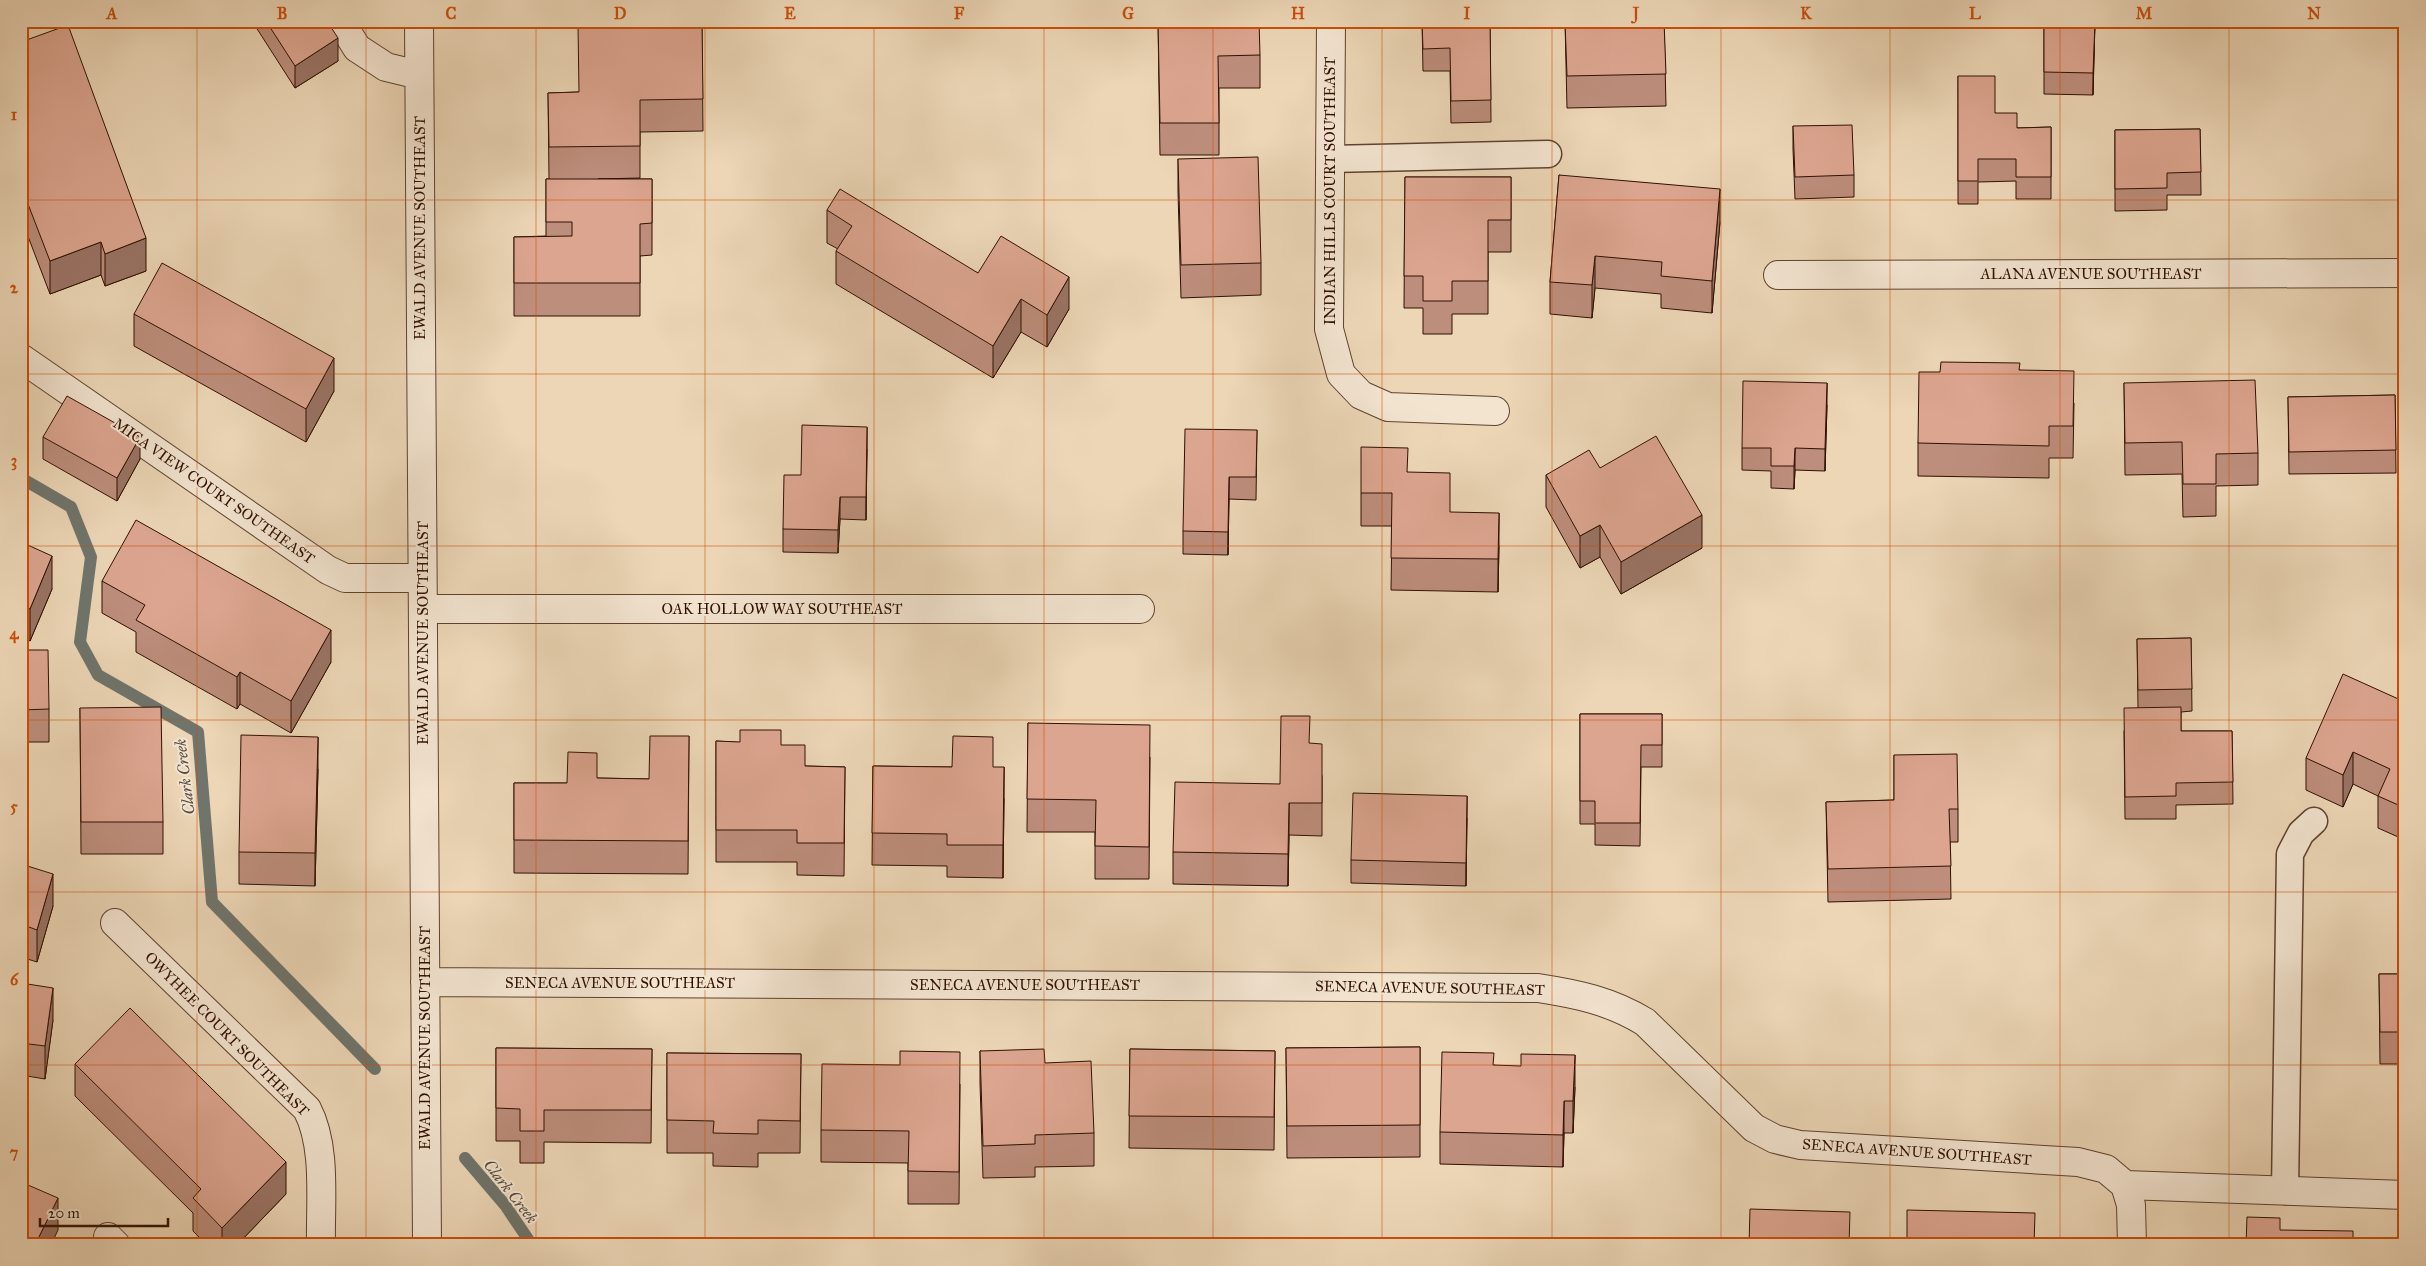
<svg xmlns="http://www.w3.org/2000/svg" width="2426" height="1266" font-family="'IM FELL Great Primer',serif">
	<rect width="100%" height="100%" fill="#ecd6b6"/>
	<filter id="stains"><feTurbulence type="fractalNoise" baseFrequency=".004" numOctaves="4"/><feColorMatrix values="0 0 0 0 .2 0 0 0 0 .09 0 0 0 0 .02 0 0 0 .5 -.17"/></filter>
	<radialGradient id="worn" r=".72"><stop offset=".6" stop-color="#630" stop-opacity="0"/><stop offset="1" stop-color="#630" stop-opacity=".3"/></radialGradient>
	<g fill="none" stroke-linecap="round" stroke-linejoin="round">
		<path stroke="#6f756c" stroke-width="12" d="M21,478L71,507L91,557L80,642L98,675L198,732L212,902L375,1069
			M465,1158L505,1205L532,1245"/>
		<defs>
			<path id="service" d="M1330,159L1548,154
				M2285,1191L2290,854L2301,833L2314,821"/>
			<path id="minor" d="M340,21L357,48L386,67L419,75
				M419,21L427,1245
				M1331,21L1329,329L1341,374L1361,395L1388,407L1495,411
				M1778,275L2405,273
				M21,358L328,570L345,578H422
				M424,609H1140
				M115,923L307,1109C327,1147 320,1202 321,1245
				M425,982L1538,988C1577,994 1611,1001 1645,1022L1754,1128L1775,1139L1800,1145L2078,1162L2106,1169L2125,1185L2405,1195
				M2125,1185L2131,1205L2132,1245
				M108,1237L116,1245"/>
		</defs>
		<use href="#service" stroke="#5f422f" stroke-width="29"/>
		<use href="#minor" stroke="#5f422f" stroke-width="30"/>
		<use href="#service" stroke="#f3e4d0" stroke-width="26"/>
		<use href="#minor" stroke="#f3e4d0" stroke-width="28"/>
	</g>
	<path fill="#bd8e7c" stroke="#301002" d="M252,21H327L338,61L295,88Z
		M1158,21L1260,55V88H1219V155H1160Z
		M1422,21H1490L1491,122L1451,123L1450,71H1423Z
		M1565,21H1664L1666,106L1567,108Z
		M2044,21H2095L2093,95L2044,94Z
		M702,24L703,131L640,132V178L598,179H652V255L640,256V316H514V237L546,236V179H549L548,93L579,92Z
		M21,42L146,271L105,286L101,275L50,294L21,218Z
		M1958,76L1995,113L2017,128L2051,127V199H2016V181L1978,182V204H1958Z
		M1793,126L1854,175V197L1795,199L1793,149Z
		M2200,129L2201,195H2167V210L2115,211V130Z
		M1178,159L1261,263V295L1181,298L1178,192Z
		M1559,175L1720,222L1712,313L1661,308V294L1595,288L1592,318L1550,314V282Z
		M1405,177H1511V252H1488V314H1452V334H1423V308H1404Z
		M827,210L978,273L1069,309L1047,347L1021,332L993,378L836,284V251L838,249L827,243Z
		M134,314L334,391L306,442L134,346Z
		M2020,370L2074,403L2073,458H2049V478L1918,476V443L1940,372Z
		M2124,383L2258,453V485L2216,486V516L2183,517L2182,474L2125,475Z
		M2395,395L2396,473L2289,474L2288,397Z
		M1827,405L1825,471L1795,470L1794,489L1771,488V471L1742,470V448Z
		M1257,430L1256,500L1229,499L1228,555L1183,554V531Z
		M43,437L140,459L117,501L43,459Z
		M867,449L866,520L840,519L838,553L783,552V529L801,475Z
		M1600,468L1702,548L1621,594L1600,557L1580,568L1546,507V475Z
		M1408,472L1450,512L1499,545L1498,592L1391,590L1392,526H1361V493Z
		M21,542L52,589L30,641L21,637Z
		M102,581L331,662L291,733L240,704L237,709L136,652V632L102,613Z
		M2191,638L2192,711L2181,712V731H2232L2233,804L2176,805V819H2125L2124,731L2138,708L2137,639Z
		M21,650L49,709V742H21Z
		M2405,702V840L2378,828V796L2353,784L2343,807L2306,790V758Z
		M80,708L163,822V854H81Z
		M1580,714H1662V767H1641L1640,846L1595,845V824H1580Z
		M1028,723L1150,757L1149,879H1095V832H1027Z
		M689,736L688,874L514,873V783H567L597,778L649,779Z
		M716,741L781,745L805,766L845,767L844,876L797,875V862H716Z
		M1310,743L1322,776V836L1289,835L1288,886L1173,884V852L1280,784Z
		M1894,755L1958,809V842H1950L1951,899L1828,902L1826,802L1894,800Z
		M873,766L952,767H993L1004,799L1003,878L947,877V866L872,865Z
		M318,769L315,886L239,884V852Z
		M1467,818L1466,886L1351,883V860Z
		M21,864L53,906L37,962L21,957Z
		M2379,974H2405V1064H2380Z
		M21,983L53,1020L45,1079L21,1075Z
		M1420,1047V1157L1287,1158L1286,1048Z
		M496,1048L652,1049L651,1143L544,1142V1163H520V1141H496Z
		M1130,1049L1275,1051L1274,1150L1129,1148Z
		M980,1051L1045,1063L1094,1133V1166L1035,1167V1177L983,1178L980,1083Z
		M667,1053L801,1054L800,1153H758V1167L713,1166V1153H667Z
		M75,1064L286,1194L237,1245H207L193,1231V1213L75,1096Z
		M1494,1065L1575,1087L1573,1133H1564L1563,1167L1440,1164V1132Z
		M960,1084L959,1204H908V1163L821,1162V1130Z"/>
	<path fill="#9a7465" stroke="#301002" d="M2095,21L2093,95V73Z
		M338,38V61L295,88V66Z
		M1720,189V222L1712,313V281Z
		M146,238V271L105,286V254Z
		M101,242V275L50,294V261Z
		M1595,256V288L1592,318V285Z
		M1069,277V309L1047,347V315Z
		M1021,299V332L993,378V346Z
		M334,358V391L306,442V409Z
		M27,369V392L21,403V380Z
		M1827,383V405L1825,471V449Z
		M867,427V449L866,520V497Z
		M140,437V459L117,501V478Z
		M1795,448V470L1794,489V466Z
		M1229,477V499L1228,555V532Z
		M840,497V519L838,553V530Z
		M1499,513V545L1498,592V559Z
		M1702,515V548L1621,594V562Z
		M1600,525V557L1580,568V536Z
		M52,556V589L30,641V609Z
		M331,630V662L291,733V701Z
		M240,672V704L237,709V677Z
		M318,737V769L315,886V853Z
		M2353,752V784L2343,807V775Z
		M1004,767V799L1003,878V845Z
		M1467,796V818L1466,886V863Z
		M1289,803V835L1288,886V854Z
		M53,874V906L37,962V930Z
		M53,988V1020L45,1079V1046Z
		M1575,1055V1087L1573,1133V1101Z
		M1564,1101V1133L1563,1167V1135Z
		M286,1162V1194L237,1245H222V1228Z
		M58,1198V1230L51,1245H35Z"/>
	<path fill="#dca590" stroke="#301002" d="M266,21H327L338,38L295,66Z
		M1158,21H1259L1260,55L1218,56L1219,123H1160Z
		M1422,21H1490L1491,100L1451,101L1450,48L1423,49Z
		M1565,21H1664L1666,74L1567,76Z
		M2044,21H2095L2093,73L2044,72Z
		M702,24L703,99L640,100V146L549,147L548,93L579,92L578,26Z
		M68,25L146,238L105,254L101,242L50,261L21,186V42Z
		M1958,76H1995V113H2017V128L2051,127V177H2016V159H1978V181H1958Z
		M1852,125L1854,175L1795,177L1793,126Z
		M2200,129L2201,172L2167,173V188L2115,189V130Z
		M1258,157L1261,263L1181,265L1178,159Z
		M1559,175L1720,189L1712,281L1661,276L1662,262L1595,256L1592,285L1550,282Z
		M1405,177H1511V220H1488V281H1452V301H1423V276H1404Z
		M546,179H652V223L640,224V283H514V237L572,236V222H546Z
		M840,189L978,273L1001,236L1069,277L1047,315L1021,299L993,346L836,251L852,226L827,210Z
		M162,263L334,358L306,409L134,314Z
		M1941,362L2020,363L2019,370L2074,371L2073,426H2049V446L1918,443L1919,372H1940Z
		M21,366L27,369L21,380Z
		M2255,380L2258,453L2216,454V484H2183L2182,442L2125,443L2124,383Z
		M1743,381L1827,383L1825,449L1795,448L1794,466H1771V448H1742Z
		M2395,395L2396,450L2289,452L2288,397Z
		M67,396L140,437L117,478L43,437Z
		M802,425L867,427L866,497H840L838,530L783,529L784,475H801Z
		M1185,429L1257,430L1256,477H1229L1228,532L1183,531Z
		M1656,436L1702,515L1621,562L1600,525L1580,536L1546,475L1589,450L1600,468Z
		M1361,447L1408,448L1407,472L1450,473V512L1499,513L1498,559L1391,558L1392,493H1361Z
		M136,520L331,630L291,701L240,672L237,677L136,620L145,605L102,581Z
		M21,542L52,556L30,609L21,605Z
		M2191,638L2192,689L2138,690L2137,639Z
		M21,650H48L49,709L21,710Z
		M2343,674L2405,702V808L2378,796L2390,769L2353,752L2343,775L2306,758Z
		M161,707L163,822H81L80,708Z
		M2181,707V731H2232L2233,782L2176,783V796L2125,797L2124,708Z
		M1580,714H1662V745H1641L1640,823H1595V801H1580Z
		M1281,716H1310L1309,743L1322,744V803H1289L1288,854L1173,852L1175,782L1280,784Z
		M1028,723L1150,725L1149,847L1095,846L1096,800L1027,799Z
		M740,730H781V745H805V766L845,767L844,843H797V830H716V741L740,742Z
		M241,735L318,737L315,853L239,852Z
		M650,736H689L688,841L514,840V783H567L568,752L597,753V778L649,779Z
		M953,736L993,737V767H1004L1003,845H947V834L872,833L873,766L952,767Z
		M1957,754L1958,809H1949L1951,866L1828,869L1826,802L1894,800V755Z
		M1353,793L1467,796L1466,863L1351,860Z
		M21,864L53,874L37,930L21,924Z
		M2379,974H2405V1032H2380Z
		M21,983L53,988L45,1046L21,1043Z
		M130,1008L286,1162L222,1228L193,1198L201,1189L75,1064Z
		M1420,1047V1125L1287,1126L1286,1048Z
		M496,1048L652,1049L651,1110H544V1131H520V1109L496,1108Z
		M1044,1049L1045,1063L1091,1061L1094,1133L1035,1135V1144L983,1146L980,1051Z
		M1130,1049L1275,1051L1274,1117L1129,1116Z
		M900,1051L960,1052L959,1172L908,1171L909,1131L821,1130L822,1064L900,1065Z
		M1442,1052L1494,1053L1493,1065L1521,1066V1054L1575,1055L1573,1101H1564L1563,1135L1440,1132Z
		M667,1053L801,1054L800,1121L758,1120V1134L713,1133L714,1121L667,1120Z
		M21,1182L58,1198L35,1245H25L21,1243Z
		M1750,1209L1850,1212L1849,1245H1749Z
		M1907,1210L2035,1213L2034,1245H1907Z
		M2247,1217L2280,1218V1230L2353,1231V1245H2246Z
		M107,1241L111,1245H104Z"/>
	<path fill="none" stroke="#cc4e0a" stroke-width="1" stroke-opacity="0.55" d="M197,21V1245M366,21V1245M536,21V1245M705,21V1245M874,21V1245M1044,21V1245M1213,21V1245M1382,21V1245M1552,21V1245M1721,21V1245M1890,21V1245M2060,21V1245M2229,21V1245M21,200H2405M21,374H2405M21,546H2405M21,720H2405M21,892H2405M21,1065H2405"/>
	<g text-anchor="middle" stroke-width="4" stroke-linejoin="round" paint-order="stroke">
		<g font-size="15" fill="#301002" stroke="#f3e4d0">
			<text transform="translate(1330 191) rotate(-90)" y="5">INDIAN HILLS COURT SOUTHEAST</text>
			<text transform="translate(420 228) rotate(-90)" y="5">EWALD AVENUE SOUTHEAST</text>
			<text x="2091" y="279">ALANA AVENUE SOUTHEAST</text>
			<text transform="translate(214 491) rotate(35)" y="5">MICA VIEW COURT SOUTHEAST</text>
			<text x="782" y="614">OAK HOLLOW WAY SOUTHEAST</text>
			<text transform="translate(423 633) rotate(-90)" y="5">EWALD AVENUE SOUTHEAST</text>
			<text x="620" y="988">SENECA AVENUE SOUTHEAST</text>
			<text x="1025" y="990">SENECA AVENUE SOUTHEAST</text>
			<text transform="translate(1430 988) rotate(1)" y="5">SENECA AVENUE SOUTHEAST</text>
			<text transform="translate(227 1034) rotate(45)" y="5">OWYHEE COURT SOUTHEAST</text>
			<text transform="translate(425 1038) rotate(-90)" y="5">EWALD AVENUE SOUTHEAST</text>
			<text transform="translate(1917 1152) rotate(4)" y="5">SENECA AVENUE SOUTHEAST</text>
		</g>
		<g font-size="16" font-style="italic" fill="#554b40" stroke="#f3e4d0">
			<text transform="translate(184 777) rotate(-97)" y="6">Clark Creek</text>
			<text transform="translate(511 1191) rotate(52)" y="6">Clark Creek</text>
		</g>
	</g>
	<rect width="2426" height="1266" fill="none" stroke="#ecd6b6" stroke-width="55"/>
	<path d="M40 1218v8h128v-8" fill="none" stroke="#301002" stroke-width="2.5"/>
	<text x="48" y="1218" font-size="15" fill="#301002" stroke="#f3e4d0" stroke-width="4" paint-order="stroke">20 m</text>
	<rect x="28" y="28" width="2370" height="1210" fill="none" stroke="#cc4e0a" stroke-width="2"/>
	<g font-size="16" text-anchor="middle" font-weight="bold" fill="#cc4e0a">
		<text x="112" y="19">A</text>
		<text x="282" y="19">B</text>
		<text x="451" y="19">C</text>
		<text x="620" y="19">D</text>
		<text x="790" y="19">E</text>
		<text x="959" y="19">F</text>
		<text x="1128" y="19">G</text>
		<text x="1298" y="19">H</text>
		<text x="1467" y="19">I</text>
		<text x="1636" y="19">J</text>
		<text x="1806" y="19">K</text>
		<text x="1975" y="19">L</text>
		<text x="2144" y="19">M</text>
		<text x="2314" y="19">N</text>
		<text x="14" y="120">1</text>
		<text x="14" y="293">2</text>
		<text x="14" y="466">3</text>
		<text x="14" y="639">4</text>
		<text x="14" y="812">5</text>
		<text x="14" y="985">6</text>
		<text x="14" y="1158">7</text>
	</g>
	<rect width="100%" height="100%" filter="url(#stains)"/>
	<rect width="100%" height="100%" fill="url(#worn)"/>
</svg>
